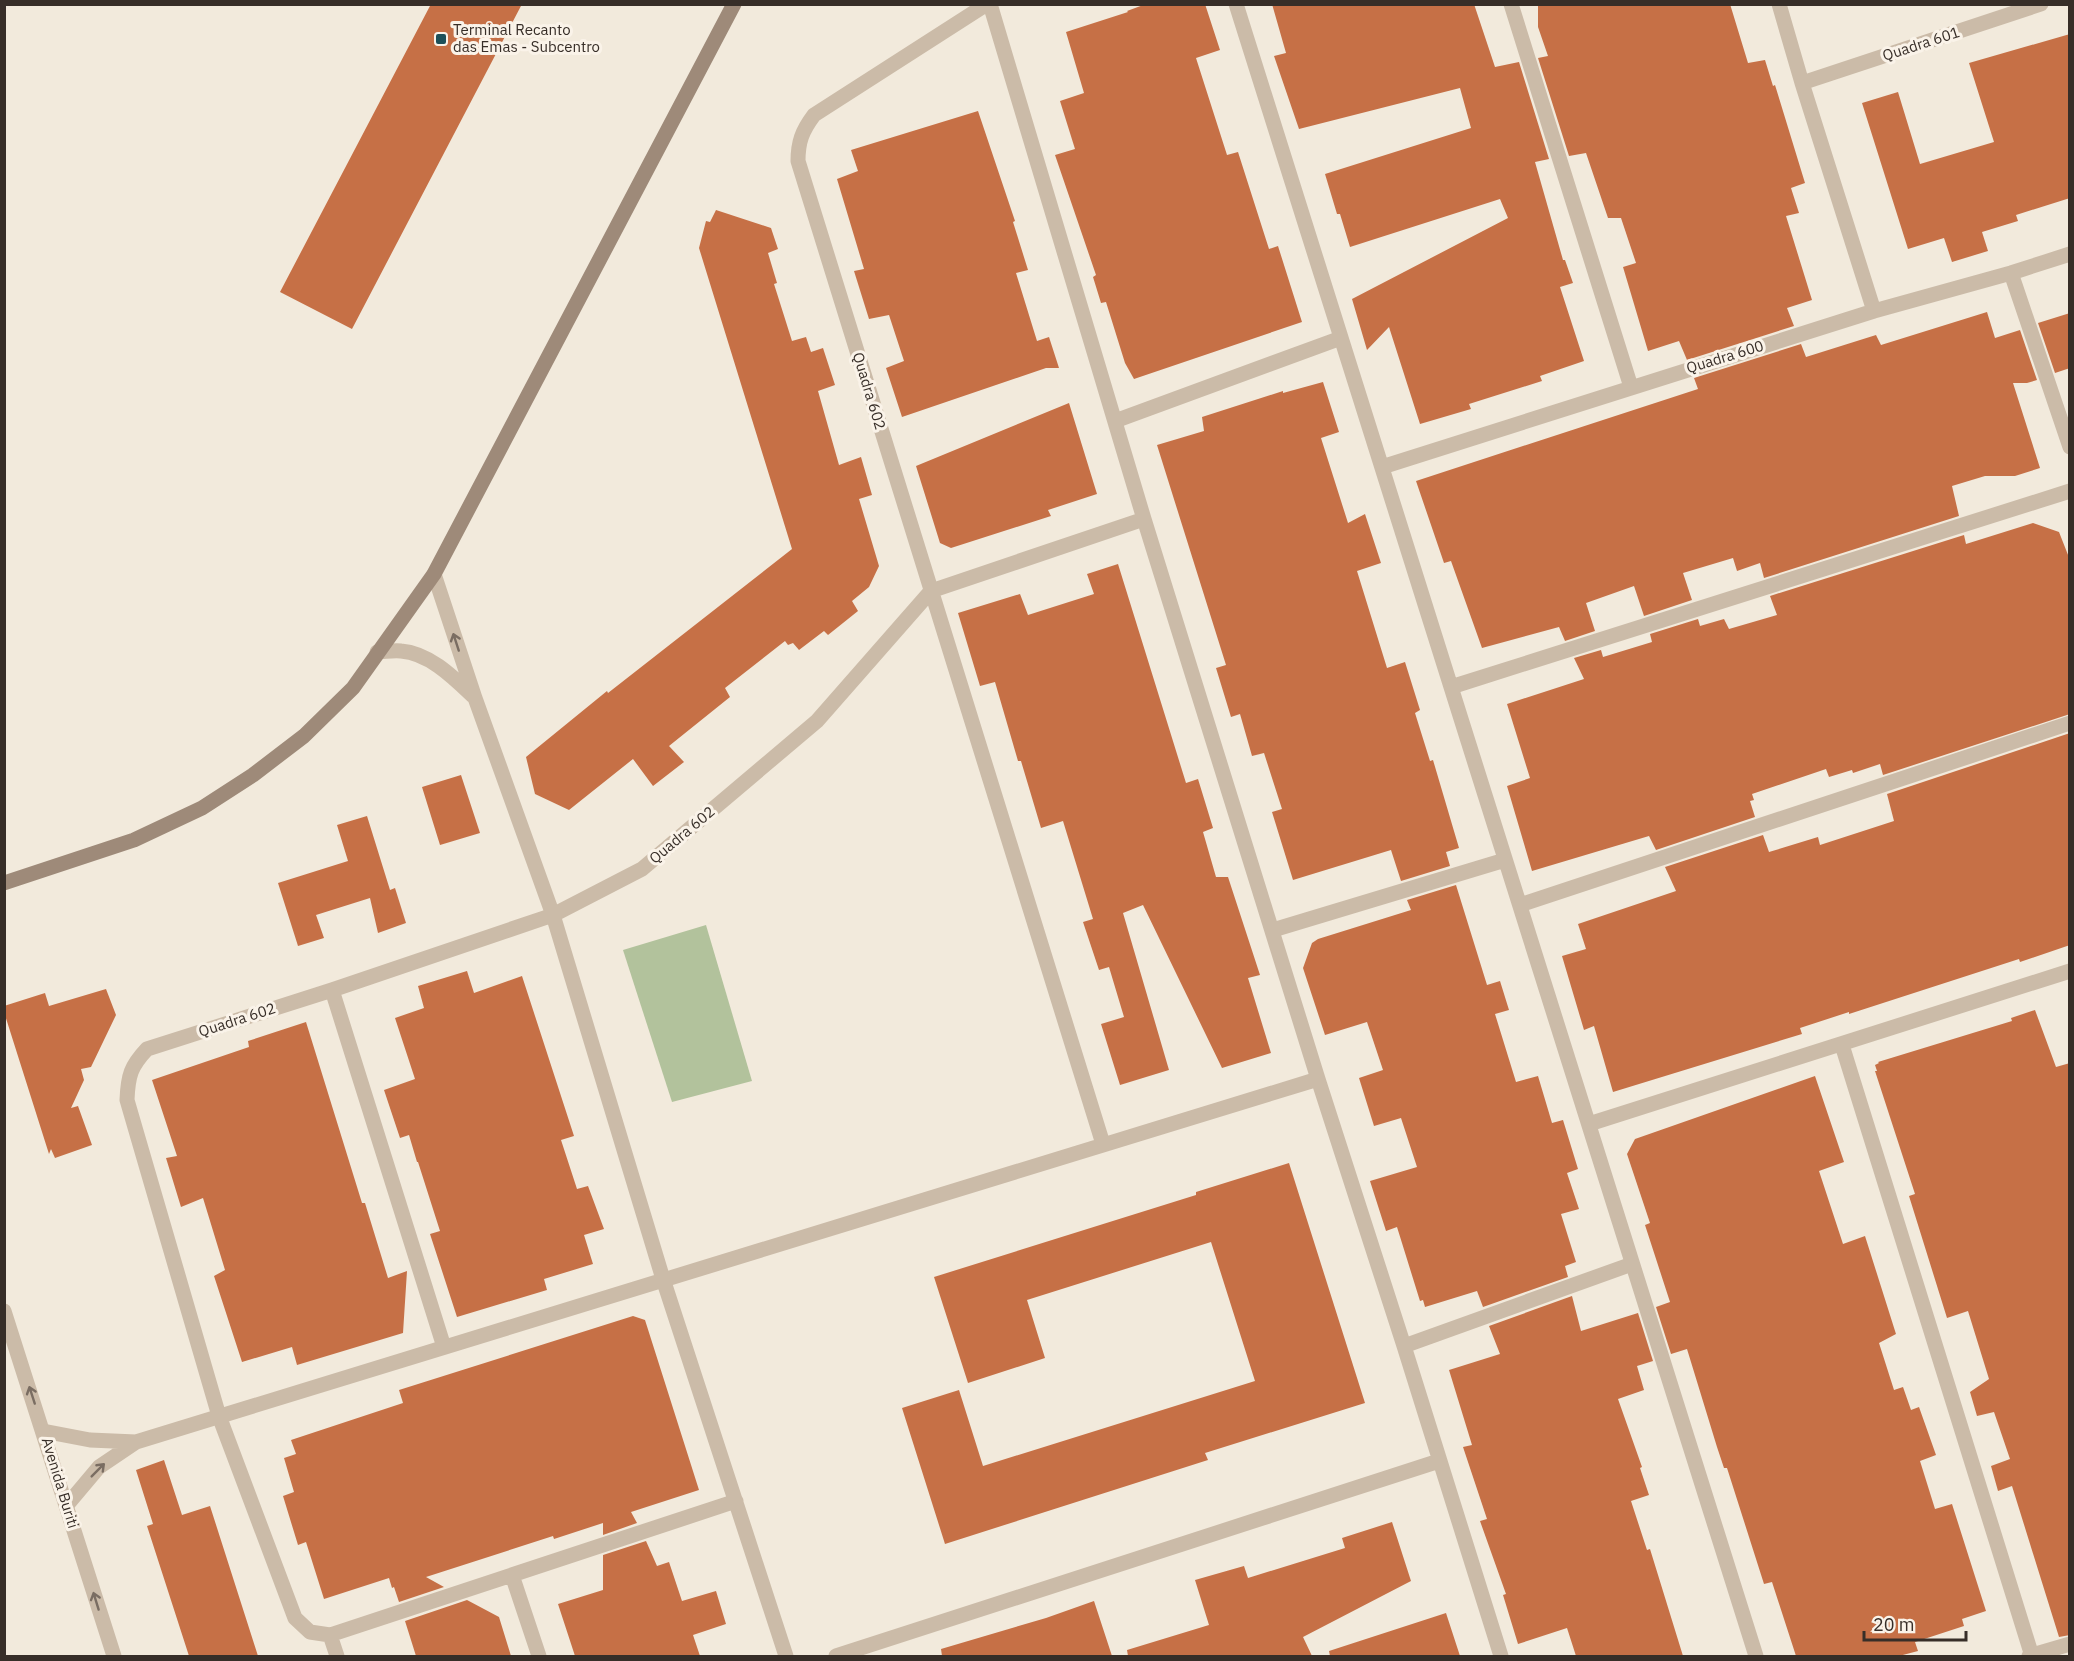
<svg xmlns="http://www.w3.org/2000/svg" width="2074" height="1661" font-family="'IBM Plex Sans',sans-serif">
	<rect width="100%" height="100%" fill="#f2eadc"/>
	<path fill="#b2c29c" d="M706,925L752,1081L672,1102L623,950Z"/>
	<path fill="#c67046" d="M431,4H522L352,329L280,292Z
		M1146,4H1205L1220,50L1196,58L1227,155L1238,152L1269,249L1278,246L1302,322L1134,379L1125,363L1106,302L1101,303L1093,277L1096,275L1055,155L1075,149L1060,101L1084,93L1066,32L1128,12L1127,11Z
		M1272,4H1474L1495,67L1519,62L1549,159L1535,162L1563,260H1565L1573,283L1560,287L1584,361L1540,376L1542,381L1469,404L1471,409L1420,424L1389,327L1367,350L1352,299L1508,218L1500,199L1350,247L1340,214H1337L1325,174L1471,128L1460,88L1299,129L1274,56L1286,53Z
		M1538,4H1730L1748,63L1765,60L1773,86L1775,85L1805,183L1791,188L1799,213L1786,216L1812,300L1787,308L1794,326L1687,360L1679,341L1648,351L1623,267L1636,263L1621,218H1608L1586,153L1569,156L1538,58L1548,56L1538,27Z
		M2070,34V198L2016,215L2018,221L1982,232L1988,251L1952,262L1944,238L1908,249L1862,103L1898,92L1920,164L1994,142L1969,63Z
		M978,111L1015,221L1013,222L1028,270L1016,273L1037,341L1049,337L1059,368H1046L902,417L886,368L904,361L889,315L869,319L854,271L864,269L837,179L858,171L851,150Z
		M716,210L771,228L778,249L768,253L777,283L774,284L792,341L806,337L811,352L823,348L835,385L818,391L839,465L861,457L872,495L859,499L879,566L869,587L852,601L858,611L828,635L824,631L799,650L793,643L788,645L785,641L725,688L730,697L669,746L684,762L653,786L633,759L569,810L535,794L526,757L607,691L608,693L792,549L699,248L706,221L710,222Z
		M1987,312L1995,338L2020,330L2037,380L2027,383H2013L2040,468L2015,476H1985L1952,486L1959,516L1764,578L1760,563L1737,571L1733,558L1683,573L1692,600L1644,616L1634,586L1586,603L1595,631L1565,641L1559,627L1482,648L1451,561L1444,563L1416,481L1698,389L1694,378L1801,344L1806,357L1876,335L1881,345Z
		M2070,313V368L2055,373L2038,323Z
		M1323,382L1339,432L1321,438L1348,523L1365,514L1381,563L1357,571L1387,668L1405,662L1420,710L1415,713L1430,761L1433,760L1459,848L1446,852L1450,866L1401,881L1391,850L1293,880L1272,812L1282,809L1264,753L1252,756L1240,714L1231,717L1216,668L1226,665L1157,445L1204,431L1202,417L1283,391V393Z
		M1069,403L1097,494L1048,510L1051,516L951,548L940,543L916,466Z
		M2033,523L2059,532L2070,560V714L1883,775L1880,764L1853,773L1852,770L1829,777L1826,769L1752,794L1754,800L1750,801L1755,817L1656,850L1649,836L1532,871L1507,786L1530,778L1507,704L1584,679L1574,658L1601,650L1603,657L1652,642L1650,634L1698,619L1700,626L1724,619L1729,629L1777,615L1770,596L1964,535L1966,544Z
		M1118,564L1186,783L1198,779L1213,828L1203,832L1216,877H1228L1260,975L1248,978L1271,1053L1222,1068L1143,905L1123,913L1169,1070L1120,1085L1101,1024L1124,1017L1109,967L1099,970L1083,922L1093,919L1063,821L1041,828L1021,761H1018L995,682L980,686L958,613L1020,594L1028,615L1094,594L1087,574Z
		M2070,733V945L2020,962L2019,959L1849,1014V1012L1800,1028L1802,1034L1613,1092L1594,1026L1584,1030L1562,956L1586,949L1578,924L1676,891L1665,867L1763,835L1769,852L1818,837L1820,845L1894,821L1887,794Z
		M461,775L480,833L440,845L422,787Z
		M367,816L390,890L395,888L406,923L378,933L370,898L316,915L324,938L298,946L278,883L348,861L337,825Z
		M1456,885L1487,985L1500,981L1509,1010L1495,1014L1516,1082L1538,1076L1552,1123L1563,1120L1578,1169L1567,1173L1579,1209L1561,1214L1576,1262L1565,1266L1568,1277L1483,1307L1477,1291L1425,1307L1423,1300L1420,1301L1397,1227L1386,1231L1370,1181L1417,1167L1401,1118L1374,1126L1359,1078L1383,1070L1367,1022L1325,1035L1303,968L1312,943L1318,939L1411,910L1407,900Z
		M467,971L474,993L522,976L574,1136L561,1140L577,1189L588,1186L604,1229L584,1235L593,1264L544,1279L547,1290L457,1317L430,1234L440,1231L418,1162H417L409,1135L400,1138L384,1090L415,1079L395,1018L424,1008L418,986Z
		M106,989L116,1015L91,1067L81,1069L84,1080L71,1108L78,1106L92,1145L55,1158L51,1149L49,1154L4,1012V1006L45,993L49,1006Z
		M2035,1010L2056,1067L2070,1063V1635L2059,1637L2012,1486L1998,1491L1991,1466L2010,1459L1994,1412L1977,1416L1970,1392L1989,1379L1968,1311L1947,1318L1909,1196L1915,1194L1875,1071H1877L1875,1065L1879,1063L1878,1062L2012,1021L2011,1018Z
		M306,1022L362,1203H365L388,1278L407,1271L403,1333L297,1365L292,1347L242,1362L214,1276L225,1270L203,1198L181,1207L166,1158L177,1156L152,1080L249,1047L248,1041Z
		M1815,1076L1844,1162L1819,1171L1843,1244L1865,1236L1896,1334L1879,1343L1894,1390L1903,1387L1911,1410L1919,1407L1936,1455L1920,1461L1935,1509L1952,1504L1986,1611L1962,1619L1964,1626L1915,1642L1918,1651L1899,1656H1796L1772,1582L1764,1584L1727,1468H1724L1717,1447L1687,1349L1671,1354L1656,1307L1670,1302L1645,1225L1650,1223L1627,1154L1635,1139Z
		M1289,1163L1365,1403L1205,1453L1208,1460L945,1544L902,1408L959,1390L983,1466L1255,1381L1211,1242L1027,1300L1045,1358L968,1383L934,1277L1196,1195V1192Z
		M1572,1296L1581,1331L1638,1313L1653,1361L1637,1366L1644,1390L1618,1399L1642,1467L1640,1468L1649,1495L1631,1501L1647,1550L1650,1549L1683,1656H1576L1567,1628L1518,1644L1503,1595L1506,1594L1480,1521L1487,1519L1463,1447L1472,1445L1449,1370L1500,1354L1489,1326Z
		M633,1316L645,1320L699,1490L631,1512L637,1523L603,1535V1523L554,1539L553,1536L426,1577L444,1587L399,1602L394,1587L392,1588L389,1578L324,1599L306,1542L298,1545L283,1496L294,1492L284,1458L296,1454L291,1440L403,1403L399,1390Z
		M164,1460L182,1515L210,1506L258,1656H189L147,1526L153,1524L136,1470Z
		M1392,1522L1411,1581L1303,1637L1312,1656H1128L1127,1650L1209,1625L1195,1580L1244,1566L1248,1578L1345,1548L1342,1538Z
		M646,1541L657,1566L669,1562L682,1601L716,1591L726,1624L693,1635L700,1656H575L558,1604L603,1590V1555Z
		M467,1600L499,1617L511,1656H416L405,1621Z
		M1094,1601L1112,1656H942L941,1649L1046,1618Z
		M1446,1613L1460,1656H1330L1329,1651Z"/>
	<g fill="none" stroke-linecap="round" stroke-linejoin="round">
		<path stroke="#cbbba8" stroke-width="15" d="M987,4L814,115C802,131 798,142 798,161L1103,1144
			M990,4L1144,519L1318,1079L1404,1346L1501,1656
			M1236,4L1756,1656
			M1511,4L1631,387
			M1779,4L1802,83L1874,311
			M1802,83L2041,4
			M2011,273L2070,447
			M1115,421L1341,338
			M1382,467L1874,311L2011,273L2070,254
			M434,574L475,698L553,915L663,1279L786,1656
			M931,591L1144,519
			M377,652C384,652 393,650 401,651C429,653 453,677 473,696
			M1451,687L2070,491
			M1520,905L2070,723
			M1273,930L1505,860
			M332,990L444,1347
			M1842,1045L2032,1656
			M1589,1124L2070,971
			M1404,1346L1632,1264
			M43,1431L90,1440L136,1442
			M67,1505L99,1467L136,1442L1318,1079
			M512,1575L539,1656
			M330,1635L736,1501
			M337,1656L330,1635L310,1632L295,1618L219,1416L127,1100C128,1075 131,1066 147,1049L332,990L553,915L642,869L817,721L931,591
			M836,1656L1439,1461
			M2029,1656L2070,1644"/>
		<path stroke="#cbbba8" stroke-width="15" d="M4,1311L114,1656"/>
		<path stroke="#9e8a79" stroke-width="15" d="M4,883L134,840L202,808L253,775L304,736L353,688L434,574L734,4"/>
	</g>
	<defs><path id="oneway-shaft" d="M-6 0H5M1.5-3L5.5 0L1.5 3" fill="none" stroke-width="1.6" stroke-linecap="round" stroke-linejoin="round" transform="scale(1.5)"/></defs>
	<g stroke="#7a6d62">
		<use href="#oneway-shaft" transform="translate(456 642) rotate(-108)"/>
		<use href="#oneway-shaft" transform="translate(32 1395) rotate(-108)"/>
		<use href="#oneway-shaft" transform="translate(98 1470) rotate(-45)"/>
		<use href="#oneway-shaft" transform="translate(96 1601) rotate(-107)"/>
	</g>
	<rect fill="#1d5059" stroke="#faf3e9" stroke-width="2" x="435" y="33" width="12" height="12" rx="3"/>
	<g text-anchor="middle" stroke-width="6" stroke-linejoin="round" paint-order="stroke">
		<g font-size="15" fill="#372e28" stroke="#faf3e9" text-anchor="start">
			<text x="453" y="35">Terminal Recanto<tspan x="453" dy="17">das Emas - Subcentro</tspan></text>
		</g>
		<g font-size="15" fill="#372e28" stroke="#faf3e9">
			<text transform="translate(1921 44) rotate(-18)" y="5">Quadra 601</text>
			<text transform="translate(1725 357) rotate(-17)" y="5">Quadra 600</text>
			<text transform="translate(869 391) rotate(73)" y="5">Quadra 602</text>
			<text transform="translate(682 835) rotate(-40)" y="5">Quadra 602</text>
			<text transform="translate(237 1020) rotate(-18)" y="5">Quadra 602</text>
			<text transform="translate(60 1483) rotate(73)" y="5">Avenida Buriti</text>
		</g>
	</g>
	<rect width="2074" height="1661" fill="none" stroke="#372e28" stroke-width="12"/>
	<path d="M1864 1631v9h102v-9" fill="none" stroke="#372e28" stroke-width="3"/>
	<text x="1873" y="1631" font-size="18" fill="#372e28" stroke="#faf3e9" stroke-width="4.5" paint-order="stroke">20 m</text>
</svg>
